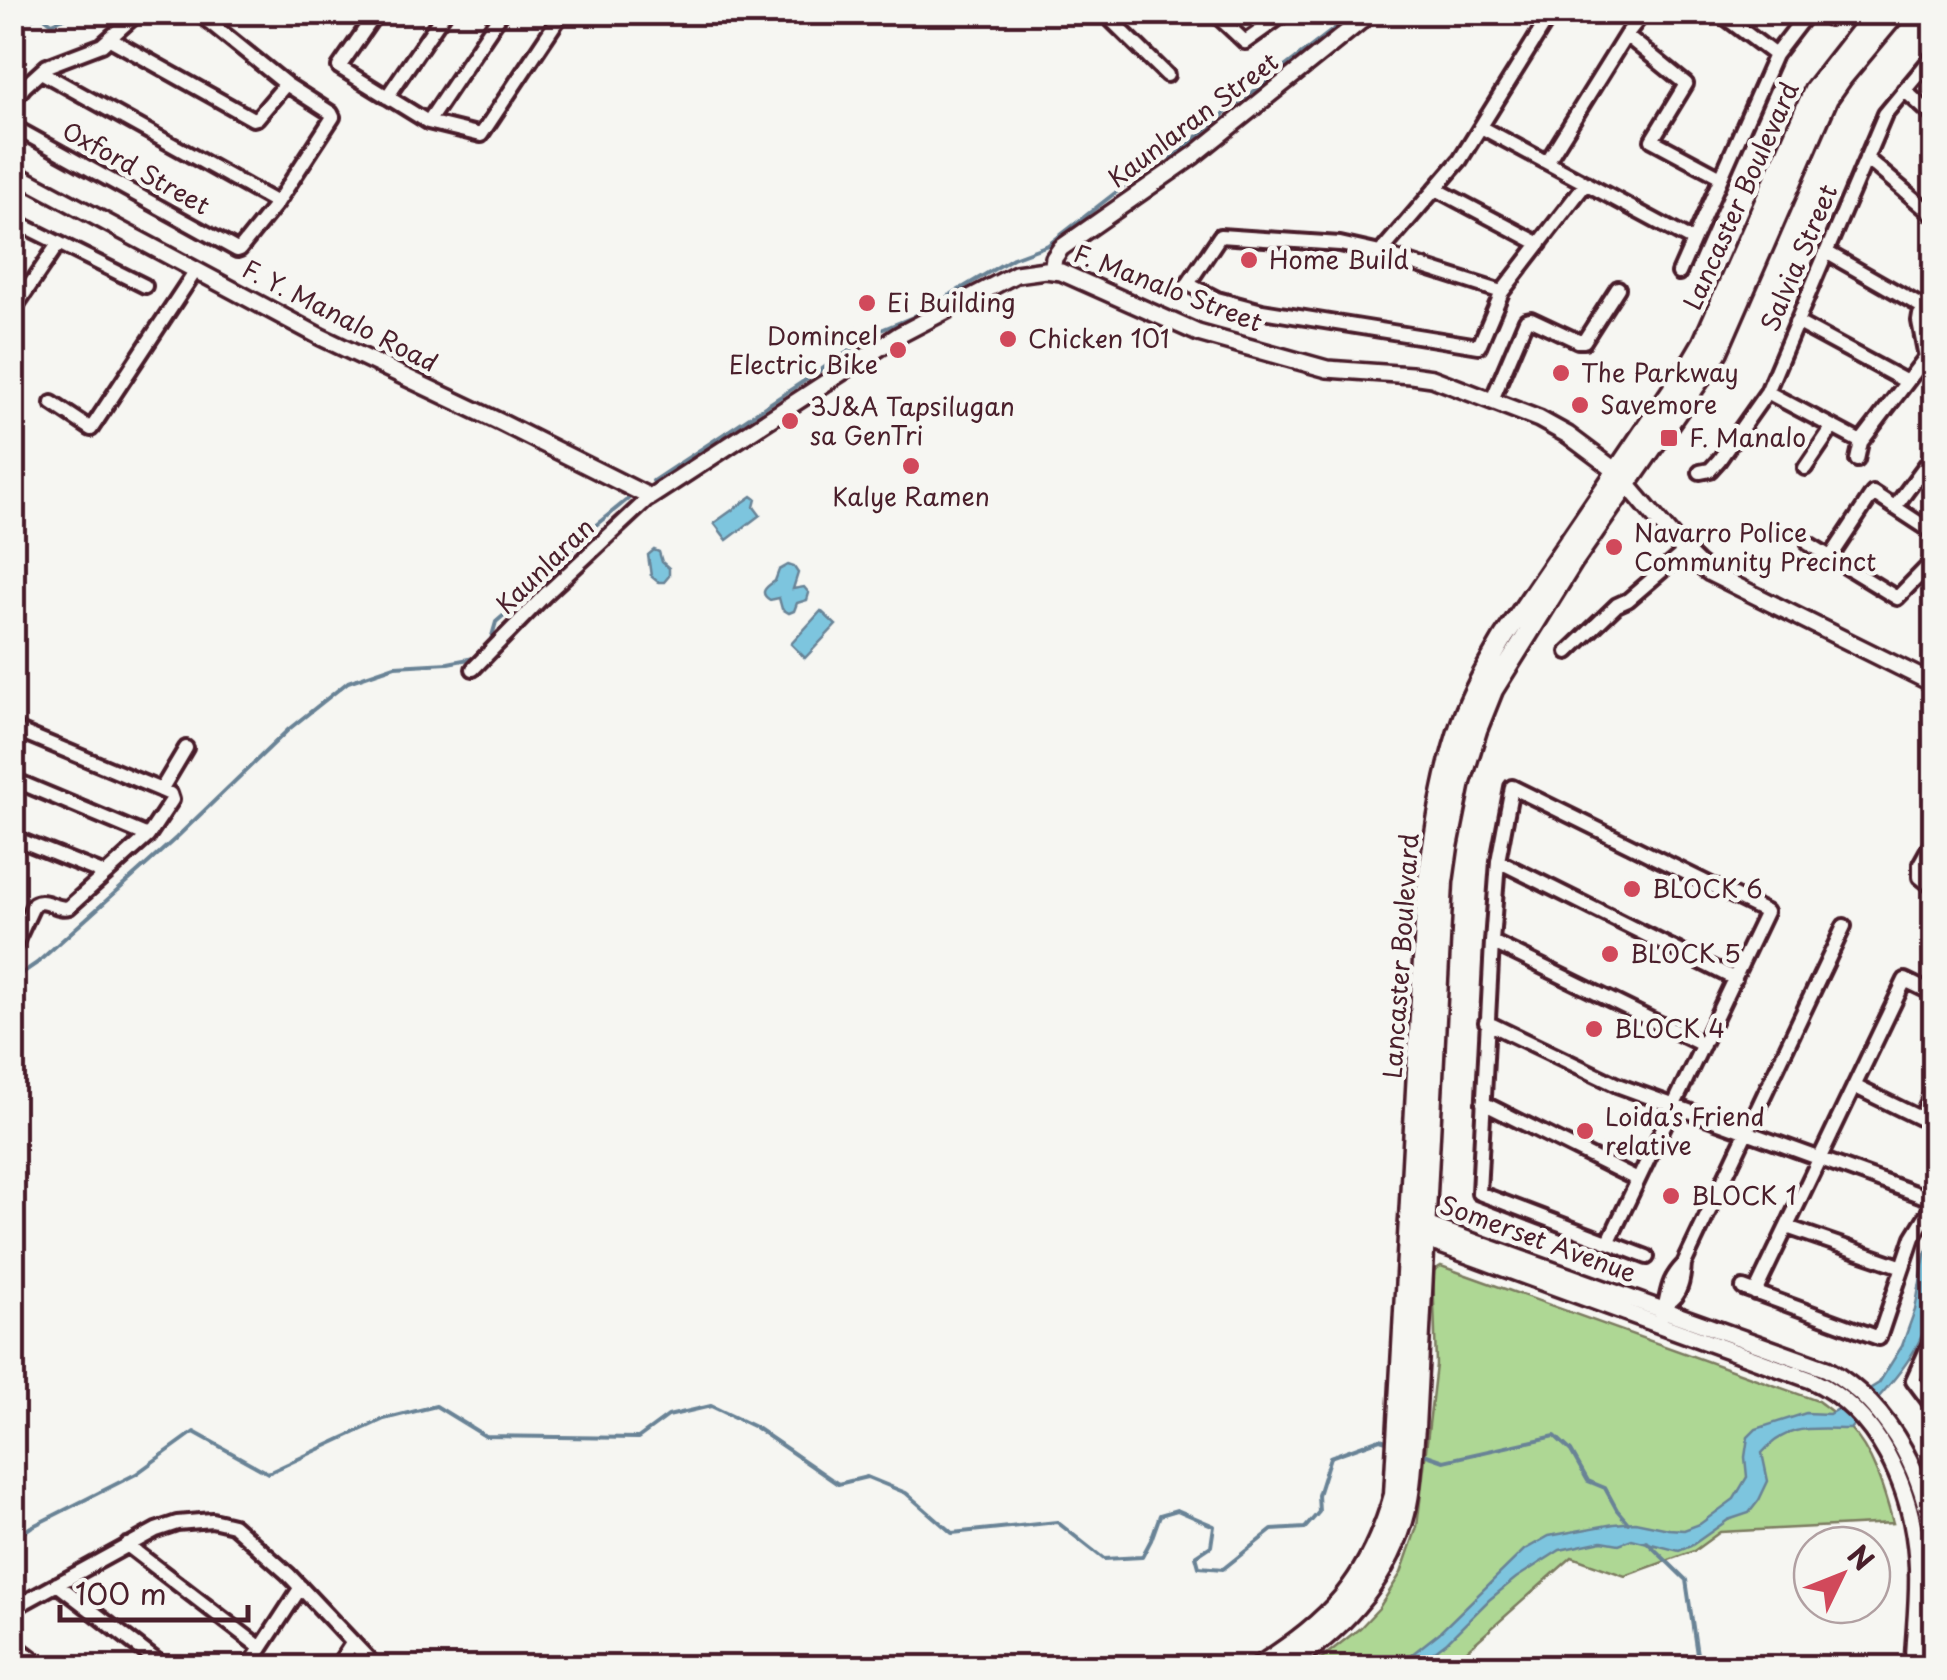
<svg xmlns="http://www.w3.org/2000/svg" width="1947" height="1680" font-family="'Playpen Sans',sans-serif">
	<rect width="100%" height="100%" fill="#f6f6f2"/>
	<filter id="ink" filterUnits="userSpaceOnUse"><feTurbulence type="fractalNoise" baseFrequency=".01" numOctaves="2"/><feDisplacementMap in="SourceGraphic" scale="20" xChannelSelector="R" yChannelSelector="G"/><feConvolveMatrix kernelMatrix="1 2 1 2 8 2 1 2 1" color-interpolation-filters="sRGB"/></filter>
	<g filter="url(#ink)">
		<path fill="#aed794" stroke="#7c7b60" stroke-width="2.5" d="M1441,1266L1818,1401C1828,1409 1840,1417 1849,1427C1873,1452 1884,1490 1893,1523L1720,1532L1694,1551L1625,1576L1572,1557L1448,1667L1309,1668L1360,1628L1379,1608L1401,1573L1417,1527L1436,1365L1433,1271Z"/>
		<path fill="#7dc5de" stroke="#698396" stroke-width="2.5" d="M752,496L756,499L754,507L760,515L727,540L714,523Z
			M654,550L659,552L662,562L669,568V576L664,582H658L651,576L648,555Z
			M788,565L794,567L798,573L793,589L804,587L809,593L807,600L797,603L794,611L789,613L782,609L779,598L770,600C757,592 768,586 775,581L779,570Z
			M821,611L836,625L805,658L791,644Z
			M1934,1236C1934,1254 1936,1273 1934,1291C1928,1350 1888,1387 1850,1429C1813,1429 1788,1423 1762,1453L1768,1481L1759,1500L1749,1513L1728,1520L1691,1546L1679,1551L1632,1539L1619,1544L1602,1541L1560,1550L1516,1578L1489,1600L1447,1642L1414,1667L1401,1668L1411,1655L1439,1633L1524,1550L1549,1536L1614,1524L1635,1522L1669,1529L1684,1530L1700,1524L1734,1499L1747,1477L1745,1457L1748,1437L1756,1429L1806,1413L1829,1414L1879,1383L1902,1346L1915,1310L1925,1254Z"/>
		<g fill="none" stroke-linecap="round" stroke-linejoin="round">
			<path stroke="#698396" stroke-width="4" d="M12,28L23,19L43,16L52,23L79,12
				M653,481L881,330L913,317L1013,258L1048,245L1155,162L1177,154L1225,113L1356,12
				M12,980L37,963L176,838L289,729L348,682L395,666L448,663L474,658L490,643L496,622L556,570L575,545L591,529L628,499
				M1421,1453L1444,1461L1555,1436L1571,1451L1588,1481L1605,1488L1617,1510L1628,1523
				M12,1540L31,1527L136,1474L194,1432L268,1473L384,1419L436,1406L485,1436L638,1438L668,1416L711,1406L755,1427L838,1484L867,1477L906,1493L952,1533L1057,1522L1104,1559L1142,1557L1151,1540L1160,1515L1177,1510L1214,1526L1211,1546L1196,1556L1199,1567L1223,1569L1272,1530L1305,1528L1319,1512L1318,1495L1330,1457L1380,1439L1393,1443
				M1647,1542L1686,1580L1699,1668"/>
			<defs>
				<path id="minor" d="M377,12L339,67L428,122L481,135L563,12
					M1103,12L1167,75
					M1213,12L1245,42L1287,12
					M1718,12L1775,55
					M1822,12L1829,18
					M1626,35L1686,84L1652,140L1721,177
					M110,39L253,119L257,118L286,84
					M41,72L277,203
					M1904,90L1934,117
					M387,97L445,12
					M12,102L25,86L47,66L102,45L139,12
					M428,122L502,12
					M12,126L237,250L240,249L277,203L333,117L331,113L286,84L197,12
					M1481,127L1693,241
					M1866,158L1934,216
					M1547,162L1626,35L1644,12
					M1436,189L1540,244
					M12,220L145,286
					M1826,252L1926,309
					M1380,253L1460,160L1552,12
					M1679,273L1775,55L1808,12
					M1502,292L1380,253L1340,244L1220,236L1188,284L1217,299L1262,311L1479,346L1502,292L1586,183
					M12,312L58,244
					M1796,322L1907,382
					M1767,392L1861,442
					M1492,400L1526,320L1531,319L1578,341H1584L1618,288
					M52,403L91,429L196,270
					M1857,460L1861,442L1926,357L1919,321L1920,315L1934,302
					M1805,468L1832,428
					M1700,472L1710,470L1719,460L1767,392L1885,114L1934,55
					M1895,507L1934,454
					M1809,544L1897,598L1934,560
					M1830,558L1873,493L1934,533
					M1568,652L1617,605L1628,600L1685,551
					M473,669L545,595L650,497
					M12,728L161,790L170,794L172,800L148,836L69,907C57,911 45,897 34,904L12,951
					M12,779L148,836
					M161,790L186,748
					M12,837L105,874
					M1934,839L1920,864V877L1934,888
					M1498,861L1735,979
					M1492,942L1703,1045
					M1486,1022L1617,1085L1934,1200
					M1854,1086L1934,1125
					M1483,1103L1638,1180
					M1921,1118L1934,1088
					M1787,1227L1903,1267
					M1609,1241L1766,912L1512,787L1498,861L1492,942L1479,1193L1647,1257
					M1743,1288L1879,1338L1913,1237L1934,1203
					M1755,1293L1905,980L1934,994
					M1667,1303C1681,1295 1683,1279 1684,1264
					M1661,1318C1670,1295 1664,1284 1684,1264L1844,926
					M1934,1334L1913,1380L1934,1408
					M127,1545L261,1648
					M57,1584L166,1668
					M12,1609L156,1530L177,1523L212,1520L233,1525L288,1574L377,1668
					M12,1643L45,1668
					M248,1668L301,1587
					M336,1668L353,1642"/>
				<path id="tertiary" d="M12,172L321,337L500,422L650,497L899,335L1016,274L1045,270L1061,272L1198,333L1327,369L1411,375L1432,378L1539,419L1568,435L1616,471L1678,544L1699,565L1710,573L1934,684
					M1052,271L1054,258L1061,248L1193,156L1372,12
					M1418,1222L1827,1369C1893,1407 1930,1483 1934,1558C1936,1594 1931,1631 1929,1668
					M1420,1233L1424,1239L1811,1380C1878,1411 1912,1488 1917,1559C1920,1594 1914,1632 1913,1668"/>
				<path id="secondary" d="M1257,1668C1332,1620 1369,1582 1394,1495L1427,887C1435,830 1443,774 1462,720C1472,691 1489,663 1504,637L1693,359L1703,342L1814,90L1875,12
					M1283,1668C1339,1631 1383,1586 1403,1521C1412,1491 1412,1459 1415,1428L1443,882L1448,847L1461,782L1477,730L1493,690L1574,560L1709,366L1718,351L1828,98L1842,78L1897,12"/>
			</defs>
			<use href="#minor" stroke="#4a1f2b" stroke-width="20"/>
			<use href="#tertiary" stroke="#4a1f2b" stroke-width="22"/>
			<use href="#secondary" stroke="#4a1f2b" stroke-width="25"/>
			<use href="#minor" stroke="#f6f6f2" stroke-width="12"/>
			<use href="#tertiary" stroke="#f6f6f2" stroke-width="15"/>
			<use href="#secondary" stroke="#f6f6f2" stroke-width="18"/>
		</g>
	</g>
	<g fill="#d1495b" stroke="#f6f6f2" stroke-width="4">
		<circle cx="1249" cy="260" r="10"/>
		<circle cx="867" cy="303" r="10"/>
		<circle cx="1008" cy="339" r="10"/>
		<circle cx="898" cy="350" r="10"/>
		<circle cx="1561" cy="373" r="10"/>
		<circle cx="1580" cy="405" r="10"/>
		<circle cx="790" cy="421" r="10"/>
		<rect x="1659" y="428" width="20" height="20" rx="5"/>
		<circle cx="911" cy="466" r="10"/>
		<circle cx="1614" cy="547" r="10"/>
		<circle cx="1632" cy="889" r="10"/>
		<circle cx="1610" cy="954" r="10"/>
		<circle cx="1594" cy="1029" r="10"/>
		<circle cx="1585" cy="1131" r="10"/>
		<circle cx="1671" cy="1196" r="10"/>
	</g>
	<g text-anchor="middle" stroke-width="9" stroke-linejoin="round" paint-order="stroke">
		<g font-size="25" fill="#4a1f2b" stroke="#f6f6f2">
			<text transform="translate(1193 120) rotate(-37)" y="9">Kaunlaran Street</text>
			<text transform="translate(136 168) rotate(29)" y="9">Oxford Street</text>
			<text transform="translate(1741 196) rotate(-66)" y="9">Lancaster Boulevard</text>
			<text transform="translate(1799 258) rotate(-67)" y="9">Salvia Street</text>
			<text transform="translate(1168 288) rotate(21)" y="9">F. Manalo Street</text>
			<text transform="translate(340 316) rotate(27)" y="9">F. Y. Manalo Road</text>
			<text transform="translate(545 566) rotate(-44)" y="9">Kaunlaran</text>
			<text transform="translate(1401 956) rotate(-86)" y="9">Lancaster Boulevard</text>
			<text transform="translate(1538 1239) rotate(20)" y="9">Somerset Avenue</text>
		</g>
		<g font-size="25" fill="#4a1f2b" stroke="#f6f6f2" text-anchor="start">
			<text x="1269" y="269">Home Build</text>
			<text x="887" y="312">Ei Building</text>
			<text x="878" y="345" text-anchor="end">Domincel<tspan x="878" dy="29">Electric Bike</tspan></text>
			<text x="1028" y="348">Chicken 101</text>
			<text x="1581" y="382">The Parkway</text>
			<text x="1600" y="414">Savemore</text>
			<text x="810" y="416">3J&amp;A Tapsilugan<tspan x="810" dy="29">sa GenTri</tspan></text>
			<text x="1689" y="447">F. Manalo</text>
			<text x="911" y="506" text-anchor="middle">Kalye Ramen</text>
			<text x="1634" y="542">Navarro Police<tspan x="1634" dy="29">Community Precinct</tspan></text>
			<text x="1652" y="898">BLOCK 6</text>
			<text x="1630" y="963">BLOCK 5</text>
			<text x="1614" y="1038">BLOCK 4</text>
			<text x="1605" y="1126">Loida’s Friend<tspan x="1605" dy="29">relative</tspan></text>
			<text x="1691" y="1205">BLOCK 1</text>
		</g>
	</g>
	<rect width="1947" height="1680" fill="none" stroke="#f6f6f2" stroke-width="50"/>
	<rect x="25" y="25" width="1897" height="1630" fill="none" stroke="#4a1f2b" stroke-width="4" filter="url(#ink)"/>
	<g transform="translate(1842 1575) rotate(47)"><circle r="48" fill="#f6f6f2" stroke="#b1a0a2" stroke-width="2.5"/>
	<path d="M0-8L18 38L0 25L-18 38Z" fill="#d1495b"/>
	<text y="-15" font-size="28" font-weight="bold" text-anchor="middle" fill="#4a1f2b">N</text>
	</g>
	<path d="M60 1605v15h188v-15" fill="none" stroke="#4a1f2b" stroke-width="5"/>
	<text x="75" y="1605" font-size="30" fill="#4a1f2b" stroke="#f6f6f2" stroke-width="8" paint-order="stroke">100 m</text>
</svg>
